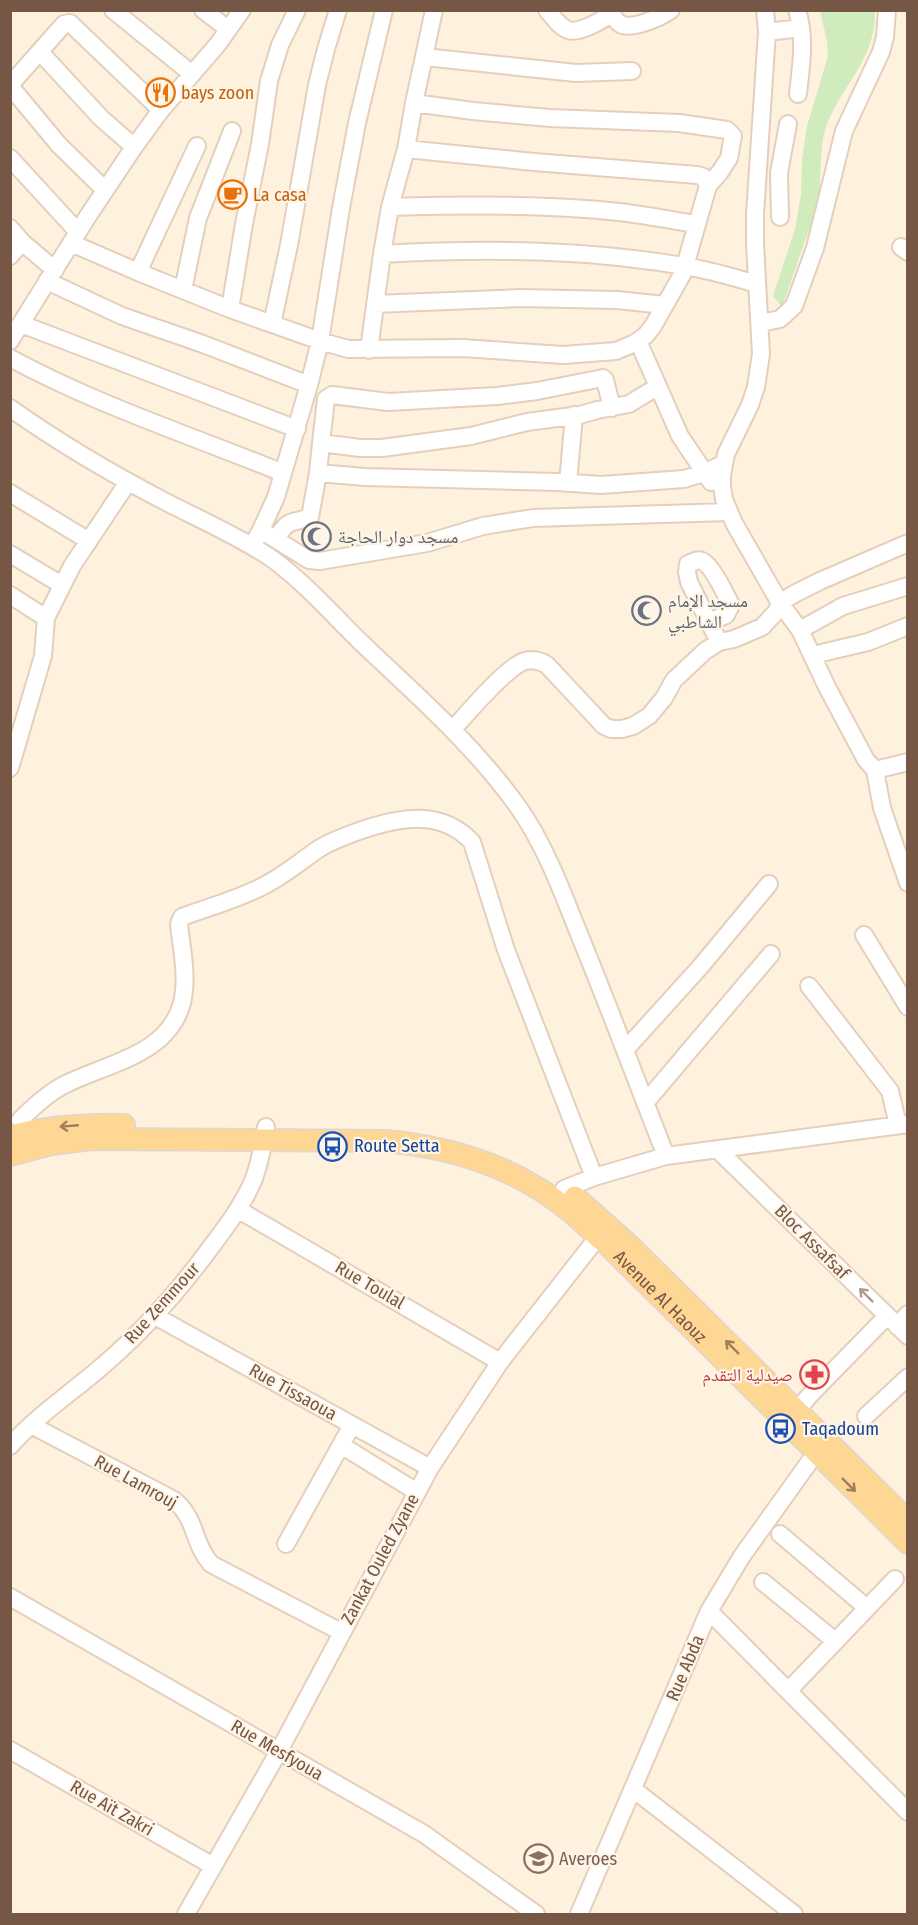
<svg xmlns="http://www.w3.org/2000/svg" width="918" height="1925" font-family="'Fira Sans Condensed','Noto Naskh Arabic',sans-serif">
	<rect width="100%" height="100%" fill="#fef2df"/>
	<path fill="#d0ecbd" d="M820,11H875C876,59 843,83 827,124C819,145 822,170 819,193C817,209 811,226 805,241C797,263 790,285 782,307L773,296L795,229L801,194L802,160L807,126L828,56L827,41Z"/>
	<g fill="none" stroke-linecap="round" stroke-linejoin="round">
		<defs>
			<path id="minor" d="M113,10L192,74
				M203,10L228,29
				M547,10C553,17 560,27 568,30C579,34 603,20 612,13
				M610,10C612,14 615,20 619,23C629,32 661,17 671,10
				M765,10L767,32L755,214V244L761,354L756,387L750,405L726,454L722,475V486L724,499L734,523L780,603L800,630L827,687L866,760L875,770L882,808L908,883
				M797,10C806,38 801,66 798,94
				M767,32L801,28
				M40,52L101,118L134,147
				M424,57L576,73L632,71
				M10,85L64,24L70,23L161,110
				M10,86L59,145L105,190
				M406,149L534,162L697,175L704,177L708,186
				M10,158L78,232
				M390,207C466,205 543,204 619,212C645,215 671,220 696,224
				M780,217L779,173L788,124
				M10,228L22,242L55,270
				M71,243L138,272L230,309L320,341L348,349L463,348L563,355L616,351L635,343L646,335L653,326L675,287L683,273L708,186L720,172L729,158L733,136L727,130L679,123L550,118L473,111L414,103
				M901,247L908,252
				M382,254C487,248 591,249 695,268C716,272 736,278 757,284
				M10,256L22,242
				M138,272L197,146
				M47,281L122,316L203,344L309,385
				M183,290L198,218L232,131
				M375,304L520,298L617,300L664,305
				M230,309L244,224L260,144L269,81L280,45L297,10
				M761,323L780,319L794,306L815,248L844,131L881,52L885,37L887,10
				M21,324L297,429
				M272,324L289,245L317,85L326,49L338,10
				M10,341L88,216L134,147L161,110L218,44L242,10
				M638,341L680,436L711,482
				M369,350L382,254L390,207L406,149L414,103L434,10
				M10,358C97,405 192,436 283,473
				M10,408C58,442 114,475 166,502C201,520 238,536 271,558C307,584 337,620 369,650C421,699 474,746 516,804C542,839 561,888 577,929C608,1004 636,1080 666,1156
				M321,443L326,399L332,395L388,402L497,396L537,391L603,378L605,380L612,408
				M318,473L321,443L360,448H382L471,436L527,422L580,415L597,410L629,404L657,387
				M568,483L574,415
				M10,493L89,541
				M267,534L309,560L320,561L427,543L483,526L533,518L728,512
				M276,539C290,517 289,525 310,517L318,473L365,477L557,482L601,485L684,479L704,473L723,464
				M252,546L261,530L276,497L309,385L320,341L341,208L357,123L384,10
				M10,554L62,585
				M10,595L46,618
				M709,622L726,615L731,605C726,595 712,565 702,561C697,559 693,562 688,564L687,572L689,582L719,642
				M800,630L843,606L908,586
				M813,655L868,642L908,626
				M453,729C467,714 507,666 525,661C533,659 541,661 547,665L604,726L611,729H622L633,726L649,716L664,698L674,680L705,651L719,642L734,639L762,627L776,612L780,603L794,594L820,581L908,543
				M10,768L43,656L46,618L72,566L128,482
				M875,770L908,762
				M864,935L908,1007
				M809,986L890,1091L898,1125
				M625,1050L701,966L769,884
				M645,1103L771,954
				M20,1120C34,1106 49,1092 66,1084C108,1063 168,1055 182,1003C188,978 182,950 179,925L180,921L182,917C211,906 240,899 267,884C286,874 302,860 320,848C333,840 348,835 362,830C400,817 441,809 472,842L506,950L594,1177
				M717,1149L908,1336
				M564,1189L594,1177L666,1156L908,1124
				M239,1210L500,1362
				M155,1316L430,1468
				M897,1326L908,1314
				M866,1416L908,1377
				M789,1420L809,1396L887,1316
				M31,1425L174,1500C197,1519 192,1542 211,1564L341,1632
				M341,1445L417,1492
				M10,1446C35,1418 65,1397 93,1374C139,1336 179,1291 214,1243C229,1223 243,1204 253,1181C260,1164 263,1145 266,1127
				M780,1534L867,1608
				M286,1544L352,1425
				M763,1582L835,1641
				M10,1597L424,1834L536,1914
				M709,1611L908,1812
				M788,1691L895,1579
				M10,1750L213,1866
				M633,1789L794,1914
				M186,1914L279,1751L430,1468L500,1362L605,1228
				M579,1914L709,1611L742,1556L823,1443"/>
			<g id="major">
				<path d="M10,1136C48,1127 85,1124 124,1125"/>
				<path id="s1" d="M10,1155L52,1144L91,1139L385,1141C453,1147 518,1168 571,1212C584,1223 596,1235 609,1246L908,1543"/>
				<path d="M575,1197L630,1246L908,1521"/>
			</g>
		</defs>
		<use href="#minor" stroke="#e4cfbd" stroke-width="20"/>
		<use href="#major" stroke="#ded6d2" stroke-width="24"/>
		<use href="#minor" stroke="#fff" stroke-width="16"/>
		<use href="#major" stroke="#ffd795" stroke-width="21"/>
	</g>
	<defs><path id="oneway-shaft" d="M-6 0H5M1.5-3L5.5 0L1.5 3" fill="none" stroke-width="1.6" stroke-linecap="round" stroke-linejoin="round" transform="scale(1.5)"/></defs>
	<g stroke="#9f7d5d">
		<use href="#oneway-shaft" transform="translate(69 1126) rotate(175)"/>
		<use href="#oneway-shaft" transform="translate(732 1347) rotate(-135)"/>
		<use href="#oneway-shaft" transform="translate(849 1485) rotate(45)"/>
	</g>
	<use stroke="#ad9a8f" href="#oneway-shaft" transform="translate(866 1295) rotate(-135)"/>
	<defs>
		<symbol id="restaurant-ring" viewBox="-11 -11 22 22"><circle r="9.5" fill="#fff5e7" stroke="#e8710a" stroke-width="1.5"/><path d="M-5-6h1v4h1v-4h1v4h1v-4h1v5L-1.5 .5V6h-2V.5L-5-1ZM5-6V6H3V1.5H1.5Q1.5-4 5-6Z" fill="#e8710a"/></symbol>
		<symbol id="cafe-ring" viewBox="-11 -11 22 22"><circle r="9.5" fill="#fff5e7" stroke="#e8710a" stroke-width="1.5"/><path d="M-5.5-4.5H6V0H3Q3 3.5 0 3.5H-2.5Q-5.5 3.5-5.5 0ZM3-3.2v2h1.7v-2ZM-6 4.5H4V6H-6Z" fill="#e8710a"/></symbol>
		<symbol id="mosque-ring" viewBox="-11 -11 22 22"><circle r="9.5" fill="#fff5e7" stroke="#6b7280" stroke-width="1.5"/><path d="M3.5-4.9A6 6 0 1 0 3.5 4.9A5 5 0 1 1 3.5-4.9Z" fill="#6b7280"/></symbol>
		<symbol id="bus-ring" viewBox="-11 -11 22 22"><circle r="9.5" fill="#fff5e7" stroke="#1a4fb4" stroke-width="1.5"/><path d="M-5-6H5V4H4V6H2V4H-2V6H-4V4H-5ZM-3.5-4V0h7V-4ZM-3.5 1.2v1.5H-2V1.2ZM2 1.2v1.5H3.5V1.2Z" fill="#1a4fb4"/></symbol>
		<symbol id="pharmacy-ring" viewBox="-11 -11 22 22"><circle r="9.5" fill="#fff5e7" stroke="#e0444e" stroke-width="1.5"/><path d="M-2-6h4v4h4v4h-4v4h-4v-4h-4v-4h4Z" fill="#e0444e"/></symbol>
		<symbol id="school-ring" viewBox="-11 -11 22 22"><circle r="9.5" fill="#fff5e7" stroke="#8d6e63" stroke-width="1.5"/><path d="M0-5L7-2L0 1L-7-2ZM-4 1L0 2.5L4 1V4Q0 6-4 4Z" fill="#8d6e63"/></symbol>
	</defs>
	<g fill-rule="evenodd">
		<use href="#restaurant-ring" x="144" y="76" width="33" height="33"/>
		<use href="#cafe-ring" x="216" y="178" width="33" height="33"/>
		<use href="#mosque-ring" x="300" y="520" width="33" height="33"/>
		<use href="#mosque-ring" x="630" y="594" width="33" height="33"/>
		<use href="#bus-ring" x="316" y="1130" width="33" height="33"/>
		<use href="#pharmacy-ring" x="798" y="1358" width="33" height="33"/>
		<use href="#bus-ring" x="764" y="1412" width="33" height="33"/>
		<use href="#school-ring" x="522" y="1842" width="33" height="33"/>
	</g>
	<g text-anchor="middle" stroke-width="4.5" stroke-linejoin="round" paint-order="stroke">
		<g font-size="18" fill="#c56008" stroke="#fff5e7" text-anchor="start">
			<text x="181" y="99">bays zoon</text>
			<text x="253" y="201">La casa</text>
		</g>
		<g font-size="18" fill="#5b616d" stroke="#fff5e7" text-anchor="start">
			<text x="338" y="543">مسجد دوار الحاجة</text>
			<text x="668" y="607">مسجد الإمام<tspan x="668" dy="21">الشاطبي</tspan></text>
		</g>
		<g font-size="18" fill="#164399" stroke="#fff5e7" text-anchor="start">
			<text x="354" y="1152">Route Setta</text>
			<text x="802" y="1435">Taqadoum</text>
		</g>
		<g font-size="18" fill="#765645" stroke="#fff5e7">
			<text transform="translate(812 1242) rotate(45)" y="6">Bloc Assafsaf</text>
			<text transform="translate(370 1285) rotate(30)" y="6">Rue Toulal</text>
			<text dy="6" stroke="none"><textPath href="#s1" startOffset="702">Avenue Al Haouz</textPath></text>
			<text transform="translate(162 1303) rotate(-48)" y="6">Rue Zemmour</text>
			<text transform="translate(293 1392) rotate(29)" y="6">Rue Tissaoua</text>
			<text transform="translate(136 1482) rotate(29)" y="6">Rue Lamrouj</text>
			<text transform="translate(380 1559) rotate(-62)" y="6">Zankat Ouled Zyane</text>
			<text transform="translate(685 1668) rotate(-67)" y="6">Rue Abda</text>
			<text transform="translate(277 1750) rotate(30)" y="6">Rue Mesfyoua</text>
			<text transform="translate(112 1808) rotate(30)" y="6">Rue Aït Zakri</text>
		</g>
		<g font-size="18" fill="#be3a42" stroke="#fff5e7" text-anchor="end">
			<text x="793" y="1381">صيدلية التقدم</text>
		</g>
		<g font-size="18" fill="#785e54" stroke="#fff5e7" text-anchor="start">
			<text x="559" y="1865">Averoes</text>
		</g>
	</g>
	<rect width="918" height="1925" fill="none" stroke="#765645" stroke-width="24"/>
</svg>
